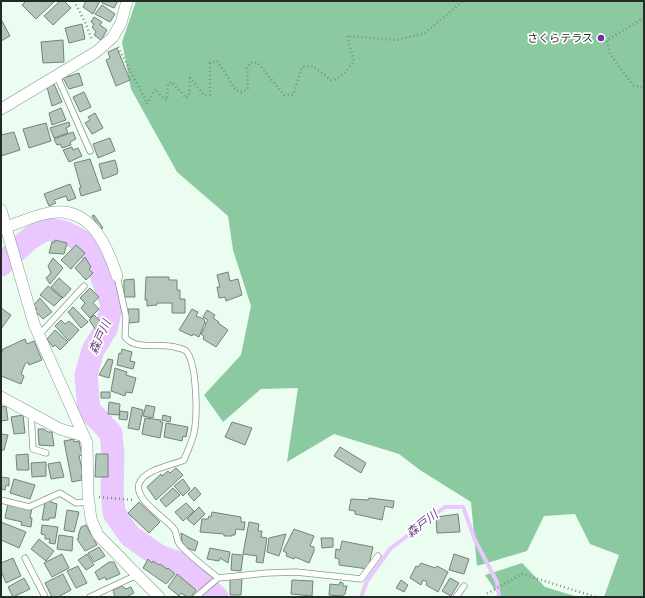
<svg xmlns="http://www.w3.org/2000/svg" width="645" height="598" font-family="'DejaVu Sans','Noto Sans JP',sans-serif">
	<rect width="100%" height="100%" fill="#ebfdf1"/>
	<path fill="#8bc9a1" d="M136,1H644V597H604L619,555L590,544L575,514L544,516L527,551L477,566L471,502L420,470L399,454L334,434L287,462L298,388L261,389L223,422L204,395L241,355L251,306L233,250L228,216L177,172L131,89L122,42Z
		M522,563L545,587L578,597H500L485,575Z"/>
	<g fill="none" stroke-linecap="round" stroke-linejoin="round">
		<path stroke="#ebc7ff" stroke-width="4" d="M361,597L367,581L390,549L445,507H463L475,540L497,582L499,597"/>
		<path stroke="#ebc7ff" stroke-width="23" d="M1,265L29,239L46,229L65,232L83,242L95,258L112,305L106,329L93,350L86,375L89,410L111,433L113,455L112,491L114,513L130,536L159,556L182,564L217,597"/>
	</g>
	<path fill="#b5c7bb" stroke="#728378" d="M26,1H55L36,19L22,5Z
		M60,1H64L71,8L53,25L44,16Z
		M86,1H100L93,14L83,7Z
		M103,1H118L114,8L102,3Z
		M102,5L115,14L110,22L95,14Z
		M94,17L102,22L100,25L107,30L101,40L94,35L96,32L92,27L94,24L91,22Z
		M1,19L10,36L1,41Z
		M82,24L85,39L69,43L65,28Z
		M63,40L64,62L43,63L41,42Z
		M117,48L130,80L116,86L106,60L110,58L108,52Z
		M79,73L83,85L69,89L63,78Z
		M54,84L62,102L52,106L47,87Z
		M84,92L91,107L80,112L73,97Z
		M61,108L66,120L52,125L49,113Z
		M95,113L103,128L92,134L85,123L90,120L88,117Z
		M69,122L70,126L66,128L68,133L54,138L50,128Z
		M46,123L51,141L29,148L23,129Z
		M14,132L20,150L1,156V135Z
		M73,132L76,139L70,142L71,145L62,148L60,144L57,145L54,139Z
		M110,138L115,151L98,158L93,144Z
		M72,147L73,150L78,148L82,156L69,162L63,150Z
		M90,159L101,190L81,196L79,188H81L74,163Z
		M115,160L118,171L117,174L103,179L99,164Z
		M70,184L76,198L68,201L66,196L54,200L56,203L49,206L44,194Z
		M94,215L103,228L100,229L92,216Z
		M55,240L67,243L64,254L49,253L52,242H55Z
		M76,245L85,253L71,269L61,260Z
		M85,257L91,267L89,269L93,273L86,280L75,268Z
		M53,258L63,268L50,284L46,278L51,273L48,266Z
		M228,272L230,281L238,279L242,295L226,301L225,297L219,298L217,287H220L217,275Z
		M146,277H169V280H177V290H180V299H185V313H172V303H157V305L147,306V300H145Z
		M59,278L71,289L63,298L51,287Z
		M134,279L135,297H124V280Z
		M48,286L62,298L54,306L40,295Z
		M90,288L99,297L93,303L99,309L90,318L81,308L85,303L80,298Z
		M40,298L52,312L43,319L35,311L37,309L33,306Z
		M73,307L88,322L81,328L68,312Z
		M1,308L11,315L1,329Z
		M128,309H139V322L129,323Z
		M192,309L198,312L196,316L204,319L205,322L199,337L193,334L192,336L179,330Z
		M207,310L215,315L213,318L219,322L218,323L228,330L216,347L203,339L204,336L201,334L206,325L205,324L208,320L203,317Z
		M94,315L102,323L96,330L89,320Z
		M61,320L65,324L69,321L79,330L69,341L55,326Z
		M55,330L68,342L60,350L55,345L53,347L47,339Z
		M25,339L27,344L34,341L42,360L29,365L28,362L25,364L21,374L24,376L21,384L1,376V354L3,349Z
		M122,349L132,352L130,361L135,362L133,369L117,365L119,353L121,354Z
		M108,359L113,360L109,378L99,375Z
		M115,368L127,372L126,375L136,378L132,393L126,392L125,396L111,391Z
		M101,392H110V398H101Z
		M109,402L120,404L119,415L108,414Z
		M146,405L155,407L153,418L143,416Z
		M6,406L8,420L1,421V407Z
		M132,407L143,410L139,430L128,428Z
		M120,411L128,412L127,420L119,419Z
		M23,415L25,433L14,434L11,417Z
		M163,415L171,417L170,422L162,420Z
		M145,418L161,420L160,422H163L160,438L142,434Z
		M232,422L252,428L245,445L225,437Z
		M166,423L188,427L186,437L183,436L182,441L164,437Z
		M38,429H44L48,432H52L54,446L39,445Z
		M1,434L8,435L4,450H1Z
		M74,439V442L79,441L82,455L79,456L83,474L81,475L82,480L72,482L64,441Z
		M340,447L366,463L361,473L334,456Z
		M28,454L29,470H17L16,455Z
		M96,454H108V477H95Z
		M46,462V476L32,477L31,463Z
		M60,462L64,477L51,479L48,464Z
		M176,468L183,475L156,500L147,487L161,474L162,476L168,471L170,473Z
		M1,477L9,478V486L6,485L5,490L1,489Z
		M14,479L35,485L30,499L10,493Z
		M183,479L190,489L183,496L174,486Z
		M195,487L201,494L194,501L188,494Z
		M173,488L180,495L166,507L160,500Z
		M369,498L394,501L393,508L385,506L382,520L355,514V511L349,510L351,499L368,500Z
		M48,501L57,504L55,518H49V520H42L45,502Z
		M139,502L160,522L149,533L128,513Z
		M8,503L32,508L30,518H32L31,527L21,525L22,522L5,518Z
		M186,503L194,511L183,521L175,512Z
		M199,507L205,514L194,525L187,519Z
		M67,510L79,512L74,532L64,530Z
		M212,512L241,517V522H245L244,530L236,529L235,535H232V536H224V534L200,532L202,519H208L209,516L211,517Z
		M458,514L460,532L437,533L436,517Z
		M1,522L26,532L19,548L1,540Z
		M249,522L259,524L258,531H262L261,537L267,538L263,563L256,562L257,556L243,554Z
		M42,525L58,527L55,544L49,543L50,539H45V535L41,534Z
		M86,525L97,545L85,551L77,539L79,538L78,536L81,527Z
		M294,529L314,536L310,546L314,547V551L309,563L295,557L294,559L286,556L287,553L283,551Z
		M181,533L198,542L195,551L185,547L182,542Z
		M286,534L279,556L267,552L269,538Z
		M59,535L73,537L72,551L57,549Z
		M321,538H333V547L322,548Z
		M39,539L54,551L46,561L31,549Z
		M342,541L373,547L368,569L339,565V559L335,558L336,549L340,550Z
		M99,547L105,556L94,562L88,553Z
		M210,548L230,552L228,563L220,558L219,561L207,559Z
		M62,554L69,568L52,577L44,563Z
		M87,554L94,565L86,570L78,560Z
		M232,554L243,555L241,571L231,570Z
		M454,554L469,559L464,574L449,570Z
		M13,558L21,576L6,583L1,571V563Z
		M148,559L152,563L153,561L159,565L160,564L167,569L168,568L175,574L166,584L143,568Z
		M109,562H114L120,574L106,580L105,577L99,580L95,572Z
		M421,563L435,568L437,566L448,572L438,592L426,585L427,582L423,580L421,585L410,578L416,566L418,567Z
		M78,566L87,583L76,588L67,571Z
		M63,574L71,590L58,597H52L45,583Z
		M177,574L196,590L191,597H187L181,593L179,596L168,587Z
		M24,578L30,589L13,597L8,587Z
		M230,578H242L241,595H230Z
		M450,578L459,583L451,596L442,591Z
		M292,580L313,581L312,596L291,594Z
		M401,580L408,585L404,592L396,588Z
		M340,582L343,583V586H347L345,594L342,596L329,595L330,584L339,585Z
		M122,586L126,589L131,587L134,593L126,597H115L113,590Z"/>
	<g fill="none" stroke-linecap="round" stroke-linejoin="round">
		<defs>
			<path id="service" d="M57,76L90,151
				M117,276L126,317L125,337C137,352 162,341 178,348C180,348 185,350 186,351C197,363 197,412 195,427C194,439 188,449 184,460C171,466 144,469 139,484C134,500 166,518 174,529C177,532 176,539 179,543C183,551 210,571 218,578
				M39,335L84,286
				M31,414L33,449L46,453
				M1,500L29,507L60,493L76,503L88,502
				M25,558L45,597
				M90,597L137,575
				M196,597L218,578L267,573L296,572L361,579L378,556
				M456,597L464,586"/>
			<path id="minor" d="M1,109L96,52L113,37L121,23L127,1
				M1,210L34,324L87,443L88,495L91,519L98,535L159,597
				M6,227C19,223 31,217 44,214C88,202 106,242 117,276
				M1,397L60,429L84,436"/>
		</defs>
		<use href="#service" stroke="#8a9a8f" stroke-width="7"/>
		<use href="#minor" stroke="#8a9a8f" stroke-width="12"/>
		<path stroke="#808c84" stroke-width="2.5" stroke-dasharray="1 3" stroke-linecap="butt" d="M74,1L85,22L92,40
			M644,18L607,40L610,54L633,85L644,88
			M118,47L147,103
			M147,104L155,89L164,99L167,100L168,84L172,82L186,98L189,95L190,78L204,95H210V63L217,61L236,90L241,92L248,89L247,68L251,62L258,63L284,95H293L302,67L313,66L331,80C342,79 347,70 354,61L347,36L398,40L425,33L463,1
			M99,497L134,500
			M486,597V594L522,574L596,597"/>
		<use href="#service" stroke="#fff" stroke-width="5.5"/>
		<use href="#minor" stroke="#fff" stroke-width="11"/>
	</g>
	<circle fill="#7a2c9d" stroke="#fff" stroke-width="1.5" cx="601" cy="38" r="4"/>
	<g text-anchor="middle" stroke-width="3.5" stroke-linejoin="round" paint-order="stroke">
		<g font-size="11" fill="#242b26" stroke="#fff" text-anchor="end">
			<text x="593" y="42">さくらテラス</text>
		</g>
		<g font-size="12" font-style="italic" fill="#6d4184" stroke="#fff">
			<text transform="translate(100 337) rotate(-66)" y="4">森戸川</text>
			<text transform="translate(422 524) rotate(-38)" y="4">森戸川</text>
		</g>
	</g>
	<rect width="645" height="598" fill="none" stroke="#242b26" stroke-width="4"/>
</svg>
